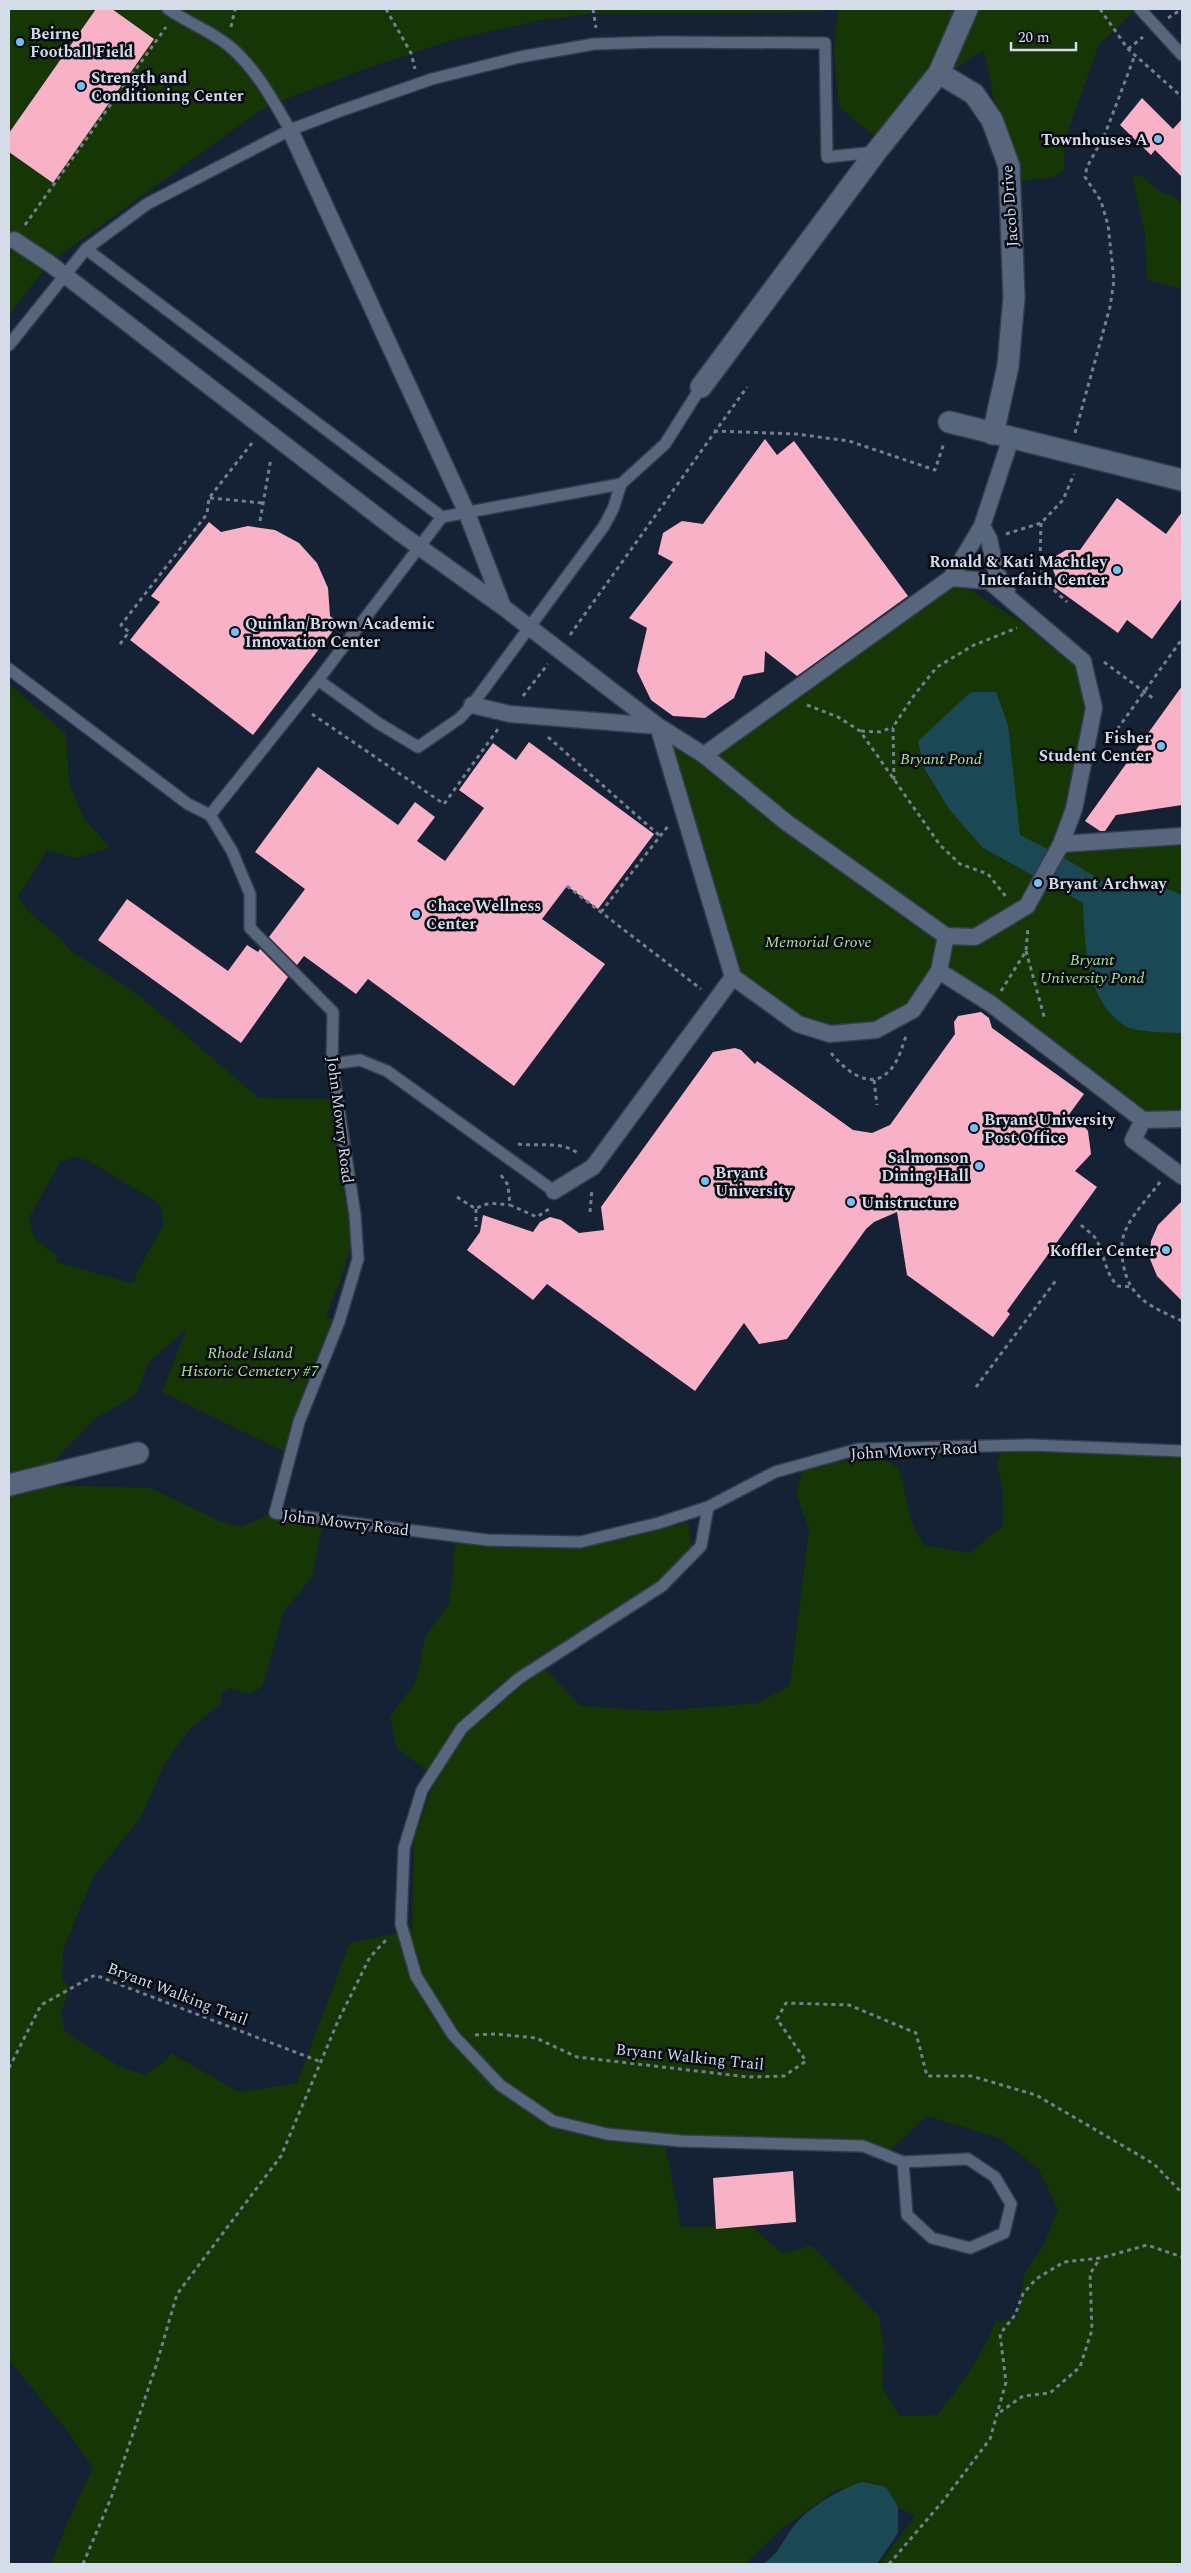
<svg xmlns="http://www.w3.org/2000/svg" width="1191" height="2573" font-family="Spectral,serif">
	<rect width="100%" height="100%" fill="#152134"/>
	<path fill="#173605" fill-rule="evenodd" d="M9,9H824V12L589,14L541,20L456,39L376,65L275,103L258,112L49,263L9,315Z
		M838,9H1135L1136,10L1099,45L1065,139L1064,171L1053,177L1008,183L987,63L983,51L971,57L909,104L880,141L839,107L834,51Z
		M1132,176H1142L1162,193L1175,197L1182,204V289L1147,280L1145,234Z
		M951,578L1083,661L1094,708L1061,844L1182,836V1119L1143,1120L939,971L913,1010L876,1030L830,1034L733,977L658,726L704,755Z
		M9,684L66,734L69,781L83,817L110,848L76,858L47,850L18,897L28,911L63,941L68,949L141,997L259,1098L335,1099L345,1198C363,1237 339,1281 326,1317L339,1322L291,1455L162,1392L187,1328L148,1363L137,1394L95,1419L53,1462L49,1485L151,1488L217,1520L241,1527L277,1511L322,1526L313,1576L284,1611L263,1686L251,1694L229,1688L222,1692L220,1704L188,1731L164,1765L141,1817L93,1877L63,1950L62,1977L70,1989L61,2012L65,2032L121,2067L145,2075L165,2061L171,2053L239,2092L297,2083L350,1943L412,1930L414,1837L436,1777L397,1749L390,1717L416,1681L425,1637L449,1604L456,1538L556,1548L688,1523L692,1550L645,1594L565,1640L544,1668L581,1706L658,1711L759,1703L790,1685L809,1529L796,1493L802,1470L810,1466L880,1456L899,1469L912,1523L924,1545L970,1553L1003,1525V1493L997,1463L1004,1444L1182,1452V2564H880L915,2516L866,2491L838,2489L780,2530L745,2564H51L68,2521L93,2468L65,2428L9,2360ZM75,1157L89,1161L160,1204L164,1224L136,1274L135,1281L131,1283L56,1262L57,1256L34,1238L29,1218L60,1162ZM927,2116L999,2138L1038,2168L1058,2209L1044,2244L1024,2275L1017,2317L995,2322C982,2357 960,2386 937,2415L900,2416L882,2387L884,2347L879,2316L811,2245L783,2254L750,2225L681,2227L665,2142L860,2143L886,2154Z"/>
	<path fill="#1b4855" d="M971,692H996L1008,725L1020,835L1061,856L1104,882L1155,884L1182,895V1033C1171,1033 1133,1032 1125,1026C1085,999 1085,946 1083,903L983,848L949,809L924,768L918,741Z
		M863,2482L886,2487L898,2507V2533L877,2564H763C783,2550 782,2539 797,2522C810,2507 843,2487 863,2482Z"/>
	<path fill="#f9b1c7" d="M96,9H112L154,39L53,183L9,152V133Z
		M1142,98L1173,129L1182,119V177L1155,150L1151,155L1120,125Z
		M765,439L777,455L794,441L908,596L797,676L765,651L764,672L743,676L734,698L705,718L673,716L651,700L637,671L647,628L629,618L673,562L658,554L663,533L682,521L703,524Z
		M1117,498L1166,534L1182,512V598L1152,639L1127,620L1118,633L1053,586L1057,580L1052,567L1056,556L1066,550H1080Z
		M209,522L221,532L248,526L275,530L299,543L317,563L328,588L330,616L339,623L253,735L130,640L160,602L151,596Z
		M1182,686V805L1116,815L1105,831H1100L1085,821Z
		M529,742L654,834L598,909L567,886L542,919L605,964L514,1086L368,979L356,994L304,956L297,965L269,937L305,889L255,852L318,767L398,825L415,802L435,817L417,841L445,861L484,808L459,790L493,743L516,760Z
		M127,899L228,971L247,945L258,952L260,949L288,977L241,1043L98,940Z
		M981,1012L989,1018L992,1028L1084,1094L1065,1120L1084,1126L1088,1131L1091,1154L1075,1171L1097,1187L1007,1311L1010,1314L993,1337L907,1275L897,1212L874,1222L866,1229L787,1339L759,1344L744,1323L695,1391L547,1284L533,1300L467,1250L480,1232L483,1215L533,1232L540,1222L550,1217L561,1220L579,1233L604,1230L601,1207L713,1052L735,1048L741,1050L755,1064L757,1061L853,1130L872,1133L890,1125L955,1034L954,1022L958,1016Z
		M1182,1201V1301L1157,1276L1150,1259L1151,1241L1158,1225Z
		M793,2171L796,2222L716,2229L713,2178Z"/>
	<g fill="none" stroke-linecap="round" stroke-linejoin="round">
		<defs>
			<path id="service" d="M168,9C187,22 210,31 228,45C255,67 273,100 290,130
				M1140,9L1182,55
				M86,249L442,517
				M9,345L86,249L147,204L290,130L340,111L432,79L520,57L594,44L659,42L825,43L827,157L876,152
				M621,484L442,517L318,680L210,815L232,851L250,894V928L333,1012L332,1064L355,1215L358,1259L339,1322L299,1422L275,1513L487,1540L580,1542L659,1523L708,1507L775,1472L858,1449L1031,1445L1182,1451
				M9,669L188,804L210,815
				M318,680L378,723L418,747L460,718L472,705L604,526L613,509L621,484L665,444L701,387
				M332,1064L360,1060L387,1071L554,1191
				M708,1507L701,1546L662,1586L518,1679L462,1728L422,1790L404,1848L401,1924L416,1976L453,2035L500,2085L553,2121L607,2134L681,2141L863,2146L903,2162L968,2159L995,2177L1011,2204L1004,2233L970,2248L932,2238L907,2215L903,2162"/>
			<path id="pedestrian" d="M290,130L466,511L503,607
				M14,240L49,263L397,531L503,607L658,726L704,755L786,822L946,936
				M1007,591L996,572L989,539L982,526L1011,438
				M472,705L510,714L658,726L733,977
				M704,755L951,578L982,526
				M1061,844L1182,836
				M939,971L991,1004L1143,1120L1133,1140L1182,1176
				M1143,1120L1182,1119
				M554,1191L593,1167L733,977L798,1024L830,1034L876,1030L913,1010L939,971L946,936L975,937L1027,906L1061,844L1074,809L1094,708L1083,661L989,581L951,578"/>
			<path id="minor" d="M939,73L974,94L992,120L1009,166L1014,297L1008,366L993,434
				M701,387L876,152L939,73L967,9
				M949,422L1182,480
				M9,1485L138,1453"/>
		</defs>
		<use href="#service" stroke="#343c4c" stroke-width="14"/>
		<use href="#pedestrian" stroke="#343c4c" stroke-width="19"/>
		<use href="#minor" stroke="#343c4c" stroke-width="24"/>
		<path stroke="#747e8e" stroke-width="3" stroke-dasharray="4 4" stroke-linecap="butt" d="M386,9L411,53L415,69
			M593,9L596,28
			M1100,9L1128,49L1182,97
			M1168,18L1182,9
			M231,27L235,9
			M1128,49L1143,37
			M25,225L166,27
			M714,431L796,434L849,441L935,470L944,443
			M1075,433L1110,307L1114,280L1108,225L1101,201L1085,177L1087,167L1105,134L1135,55
			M210,498L263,503
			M260,521L271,458
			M1041,523L1040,562L1043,580L1067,602
			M1006,534L1041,523L1063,500L1074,474
			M570,635L747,387
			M120,644L129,632L121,625L207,514L209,498L252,443
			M1104,662L1154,699
			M523,696L548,664
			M807,705L838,717L860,731L940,845L960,864L988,874L1007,898
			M312,714L444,804L498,729
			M861,731L880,732L893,727
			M548,737L660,836
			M1108,742L1182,639
			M894,780L893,727L915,694L937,667L974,645L1017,628
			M567,886L701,989
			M601,912L668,826
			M1026,951L1045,1020
			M1001,991L1026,951L1028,927
			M831,1053C844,1069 870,1092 889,1071C898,1063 902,1047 906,1036
			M874,1080L877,1105
			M518,1144C539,1147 561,1140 579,1154
			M501,1175L508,1185L510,1205L537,1217L549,1209
			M1160,1182C1149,1197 1134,1212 1126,1229C1121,1239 1121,1252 1123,1263C1129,1299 1152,1307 1182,1321
			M457,1197L476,1209C487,1201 497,1204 510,1205
			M476,1209V1227
			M590,1212L592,1189
			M1081,1225C1086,1230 1093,1234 1096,1239C1105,1255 1105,1274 1118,1286L1131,1287
			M976,1387L1057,1279
			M475,2035L496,2034L536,2038L577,2057L748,2077L784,2076L806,2061L777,2019L786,2003L849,2005L916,2033L927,2076H971L1036,2095L1154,2164L1182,2193
			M9,2068L41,2005L95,1975L321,2062
			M1000,2412L1023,2396L1050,2393L1080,2367L1092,2330L1090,2274L1100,2258
			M83,2564L111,2498L156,2366L177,2294L281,2156L338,2021L370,1957L388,1938
			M889,2564L943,2501L990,2439L1006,2382L1000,2334L1015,2315L1023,2294L1036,2279L1064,2262L1101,2258L1147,2245L1182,2257"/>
		<use href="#service" stroke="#57657d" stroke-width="11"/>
		<use href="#pedestrian" stroke="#57657d" stroke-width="16"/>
		<use href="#minor" stroke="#57657d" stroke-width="21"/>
	</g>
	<g fill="#74c0f6" stroke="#060a13" stroke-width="2">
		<circle cx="20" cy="42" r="5"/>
		<circle cx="81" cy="86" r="5"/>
		<circle cx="1158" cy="139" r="5"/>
		<circle cx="1117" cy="570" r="5"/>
		<circle cx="235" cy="632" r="5"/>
		<circle cx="1161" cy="746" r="5"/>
		<circle cx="1038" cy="883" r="5"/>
		<circle cx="416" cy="914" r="5"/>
		<circle cx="974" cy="1128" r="5"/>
		<circle cx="979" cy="1166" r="5"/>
		<circle cx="705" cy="1181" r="5"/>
		<circle cx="851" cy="1202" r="5"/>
		<circle cx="1166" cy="1250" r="5"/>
	</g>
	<g text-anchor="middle" stroke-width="5" stroke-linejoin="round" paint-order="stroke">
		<g font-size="16" font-weight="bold" fill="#d4dce9" stroke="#060a13" text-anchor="start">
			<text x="30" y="39">Beirne<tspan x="30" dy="18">Football Field</tspan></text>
			<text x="91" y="83">Strength and<tspan x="91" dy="18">Conditioning Center</tspan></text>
			<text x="1148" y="145" text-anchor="end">Townhouses A</text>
			<text x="1107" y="567" text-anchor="end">Ronald &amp; Kati Machtley<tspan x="1107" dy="18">Interfaith Center</tspan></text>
			<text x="245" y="629">Quinlan/Brown Academic<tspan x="245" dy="18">Innovation Center</tspan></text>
			<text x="1151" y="743" text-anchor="end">Fisher<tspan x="1151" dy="18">Student Center</tspan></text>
			<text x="1048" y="889">Bryant Archway</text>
			<text x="426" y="911">Chace Wellness<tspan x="426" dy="18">Center</tspan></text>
			<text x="984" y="1125">Bryant University<tspan x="984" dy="18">Post Office</tspan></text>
			<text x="969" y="1163" text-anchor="end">Salmonson<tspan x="969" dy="18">Dining Hall</tspan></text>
			<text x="715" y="1178">Bryant<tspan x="715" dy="18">University</tspan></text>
			<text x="861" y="1208">Unistructure</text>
			<text x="1156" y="1256" text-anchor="end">Koffler Center</text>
		</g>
		<g font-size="16" fill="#d4dce9" stroke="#060a13">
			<text transform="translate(1009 206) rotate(-94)" y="6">Jacob Drive</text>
			<text transform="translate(341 1120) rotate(83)" y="6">John Mowry Road</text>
			<text transform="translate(914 1450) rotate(-3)" y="6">John Mowry Road</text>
			<text transform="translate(346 1522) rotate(7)" y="6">John Mowry Road</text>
			<text transform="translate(178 1993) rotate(21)" y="6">Bryant Walking Trail</text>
			<text transform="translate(690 2056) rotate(6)" y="6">Bryant Walking Trail</text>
		</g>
		<g font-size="16" font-style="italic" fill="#abe193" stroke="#060a13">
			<text x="941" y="764">Bryant Pond</text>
			<text x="818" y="947">Memorial Grove</text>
			<text x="1092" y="965">Bryant<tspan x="1092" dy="18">University Pond</tspan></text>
			<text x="250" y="1358">Rhode Island<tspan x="250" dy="18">Historic Cemetery #7</tspan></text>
		</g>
	</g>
	<rect width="1191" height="2573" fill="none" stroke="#d4dce9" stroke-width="20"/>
	<path d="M1011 42v8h65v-8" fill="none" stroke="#d4dce9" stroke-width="2.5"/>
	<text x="1018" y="42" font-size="15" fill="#d4dce9" stroke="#060a13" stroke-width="4" paint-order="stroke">20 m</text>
</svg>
